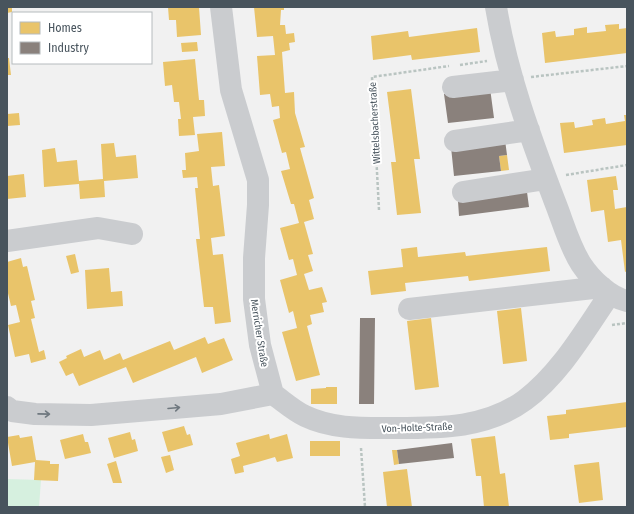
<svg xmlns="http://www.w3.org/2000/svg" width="634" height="514" font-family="'Fira Sans Condensed',sans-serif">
	<rect width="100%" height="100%" fill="#f1f1f1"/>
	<path fill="#d6f0df" d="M7,479L41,480L39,507H7Z"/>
	<path fill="#e9c46a" d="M7,7H12V12L7,13Z
		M168,7H199L201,35L177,37L176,20H169Z
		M254,7H284V10H281L280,25H285L286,34L294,33L295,42L289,43L290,50L282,52L285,93L294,92L295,113L305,147L300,148L314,198L309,200L314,219L304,222L313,254L308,255L313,271L304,274L309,290L322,287L327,302L322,303L324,312L310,315L312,324L307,326L320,375L296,381L282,332L297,328L293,311L289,313L280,280L297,275L293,259L289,260L280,228L299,223L294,204H291L281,171L290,169L286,152L282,153L273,120L280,118L279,106L272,107L270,94L260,95L257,56L275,55L273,36L257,37Z
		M619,24V29L627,28V53L545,63L542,33L555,31L556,37L574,35V29L587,27V33L606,31L605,25Z
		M477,28L480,52L412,60L411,55L373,60L371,36L408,31L409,37Z
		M197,42L198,51L182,52L181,43Z
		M7,58H9L11,75H7Z
		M195,59L199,100H204L205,116L193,117L195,135L179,136L178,119H181L179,102H174L172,85L165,86L163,62Z
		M411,89L420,159H414L421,213L397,215L391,162H396L387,92Z
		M19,113L20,125L7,126V114Z
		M624,115H627V145L564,153L560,123L574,122L575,128L593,125L592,120L605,118L606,124L625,121Z
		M222,132L225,166L211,167L213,186L219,185L225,236L211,238L213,255L223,254L231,322L215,324L213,307H204L196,239H200L195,188H198L197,177L183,178L182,170H186L185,153L199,151L197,134Z
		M114,143L116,157L136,155L138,178L104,181L105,197L80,199L79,184L44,187L42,150L55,148L57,162L77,160L79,181L103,179L101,144Z
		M507,155L509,170L501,171L499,156Z
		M24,174L26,197L7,199V176Z
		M616,176L618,190H613L615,209L627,207V271L625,272L621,240L608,242L604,210L591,212L587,180Z
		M417,247L418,257L465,252L466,256L547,247L550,271L469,281L468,276L405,283L406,291L371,295L368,271L403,267L401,249Z
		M75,254L79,272L71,274L66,256Z
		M21,258L23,267L27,266L35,300L31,301L35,318L31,319L39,352L44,350L46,359L31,363L29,354L15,357L8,325L20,322L16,305L11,306L7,289V262Z
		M109,268L111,292L122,291L123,306L87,309L85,270Z
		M521,308L527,361L503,364L497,311Z
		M431,318L439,387L415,390L407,321Z
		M205,337L208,344L224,338L233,360L202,373L196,357L133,383L126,367L79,386L73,373L66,376L59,362L67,358L66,356L81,349L84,357L100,350L104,360L120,353L123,360L170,341L174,350Z
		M326,387H337V404H311V389L326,388Z
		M627,402V427L569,434V438L550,440L547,416L566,414V410Z
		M184,426L187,435L190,434L193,445L168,452L162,432Z
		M130,432L132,440L135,439L138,451L114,458L108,438Z
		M83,434L85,442H88L91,453L65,459L60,440Z
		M269,434L270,439L287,434L293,458L277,462L275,457L258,462L243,466L244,472L235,474L231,459L240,456L236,443Z
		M19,435L20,438L32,436L36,460L50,461V464H59L58,481L34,480L35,462L12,466L7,437Z
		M495,436L500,474L505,473L509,507H484L481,476H476L471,439Z
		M310,441H340V456H310Z
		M392,450H397L399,464L394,465Z
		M170,455L174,470L166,473L161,457Z
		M116,461L122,483H113L107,464Z
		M599,462L603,500L579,503L574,465Z
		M407,469L412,507H387L383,472Z"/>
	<path fill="#8a817c" d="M490,88L494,118L448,123L444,94Z
		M505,140L507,155L499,156L501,171L454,176L451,147Z
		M527,192L529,207L459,216L458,201Z
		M360,318H375L374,404H359Z
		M452,443L454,458L399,464L397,450Z"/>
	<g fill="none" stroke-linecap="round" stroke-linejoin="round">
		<path stroke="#b9c4c1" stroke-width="2.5" stroke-dasharray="3 2" stroke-linecap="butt" d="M460,65L487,61
			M531,77L627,66
			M566,175L627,165
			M379,210L372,77L449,66
			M612,325L627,323
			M361,448L365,507"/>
		<path stroke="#cacccf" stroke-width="22" d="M221,7L231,90L258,180V205L254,258V299L260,345L273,394
			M496,7C507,74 531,139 555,202C563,222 569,245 581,264C591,279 609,297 627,301
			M453,87L513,80
			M455,141L529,130
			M463,192L546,179
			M7,241L98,228L132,234
			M409,309L602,287
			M273,394C283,401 294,411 305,416C332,429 362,428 391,428C438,428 486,429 525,400C561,373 585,330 610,294
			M7,407L12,411L35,414L91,415L221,404L273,394"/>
	</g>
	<defs><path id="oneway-shaft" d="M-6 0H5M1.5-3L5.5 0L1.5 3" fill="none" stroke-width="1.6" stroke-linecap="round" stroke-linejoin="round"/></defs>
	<g stroke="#6f787f">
		<use href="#oneway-shaft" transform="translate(174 408) rotate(-5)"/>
		<use href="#oneway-shaft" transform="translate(44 414) rotate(1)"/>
	</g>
	<g text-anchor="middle" stroke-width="4" stroke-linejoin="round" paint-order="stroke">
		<g font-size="10" fill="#48545d" stroke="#fff">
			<text transform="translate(374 123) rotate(-93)" y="4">Wittelsbacherstraße</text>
			<text transform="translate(260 333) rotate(81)" y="4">Merricher Straße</text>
			<text transform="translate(417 427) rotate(-2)" y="4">Von-Holte-Straße</text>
		</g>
	</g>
	<rect width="634" height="514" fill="none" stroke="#48545d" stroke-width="16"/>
	<rect x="12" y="12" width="140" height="52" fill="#ffffff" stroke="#b6bbbe"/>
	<rect x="20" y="22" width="20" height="12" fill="#e9c46a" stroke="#b6bbbe"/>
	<text x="48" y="32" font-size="12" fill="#48545d">Homes</text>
	<rect x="20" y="42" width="20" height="12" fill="#8a817c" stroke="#b6bbbe"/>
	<text x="48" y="52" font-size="12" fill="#48545d">Industry</text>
</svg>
